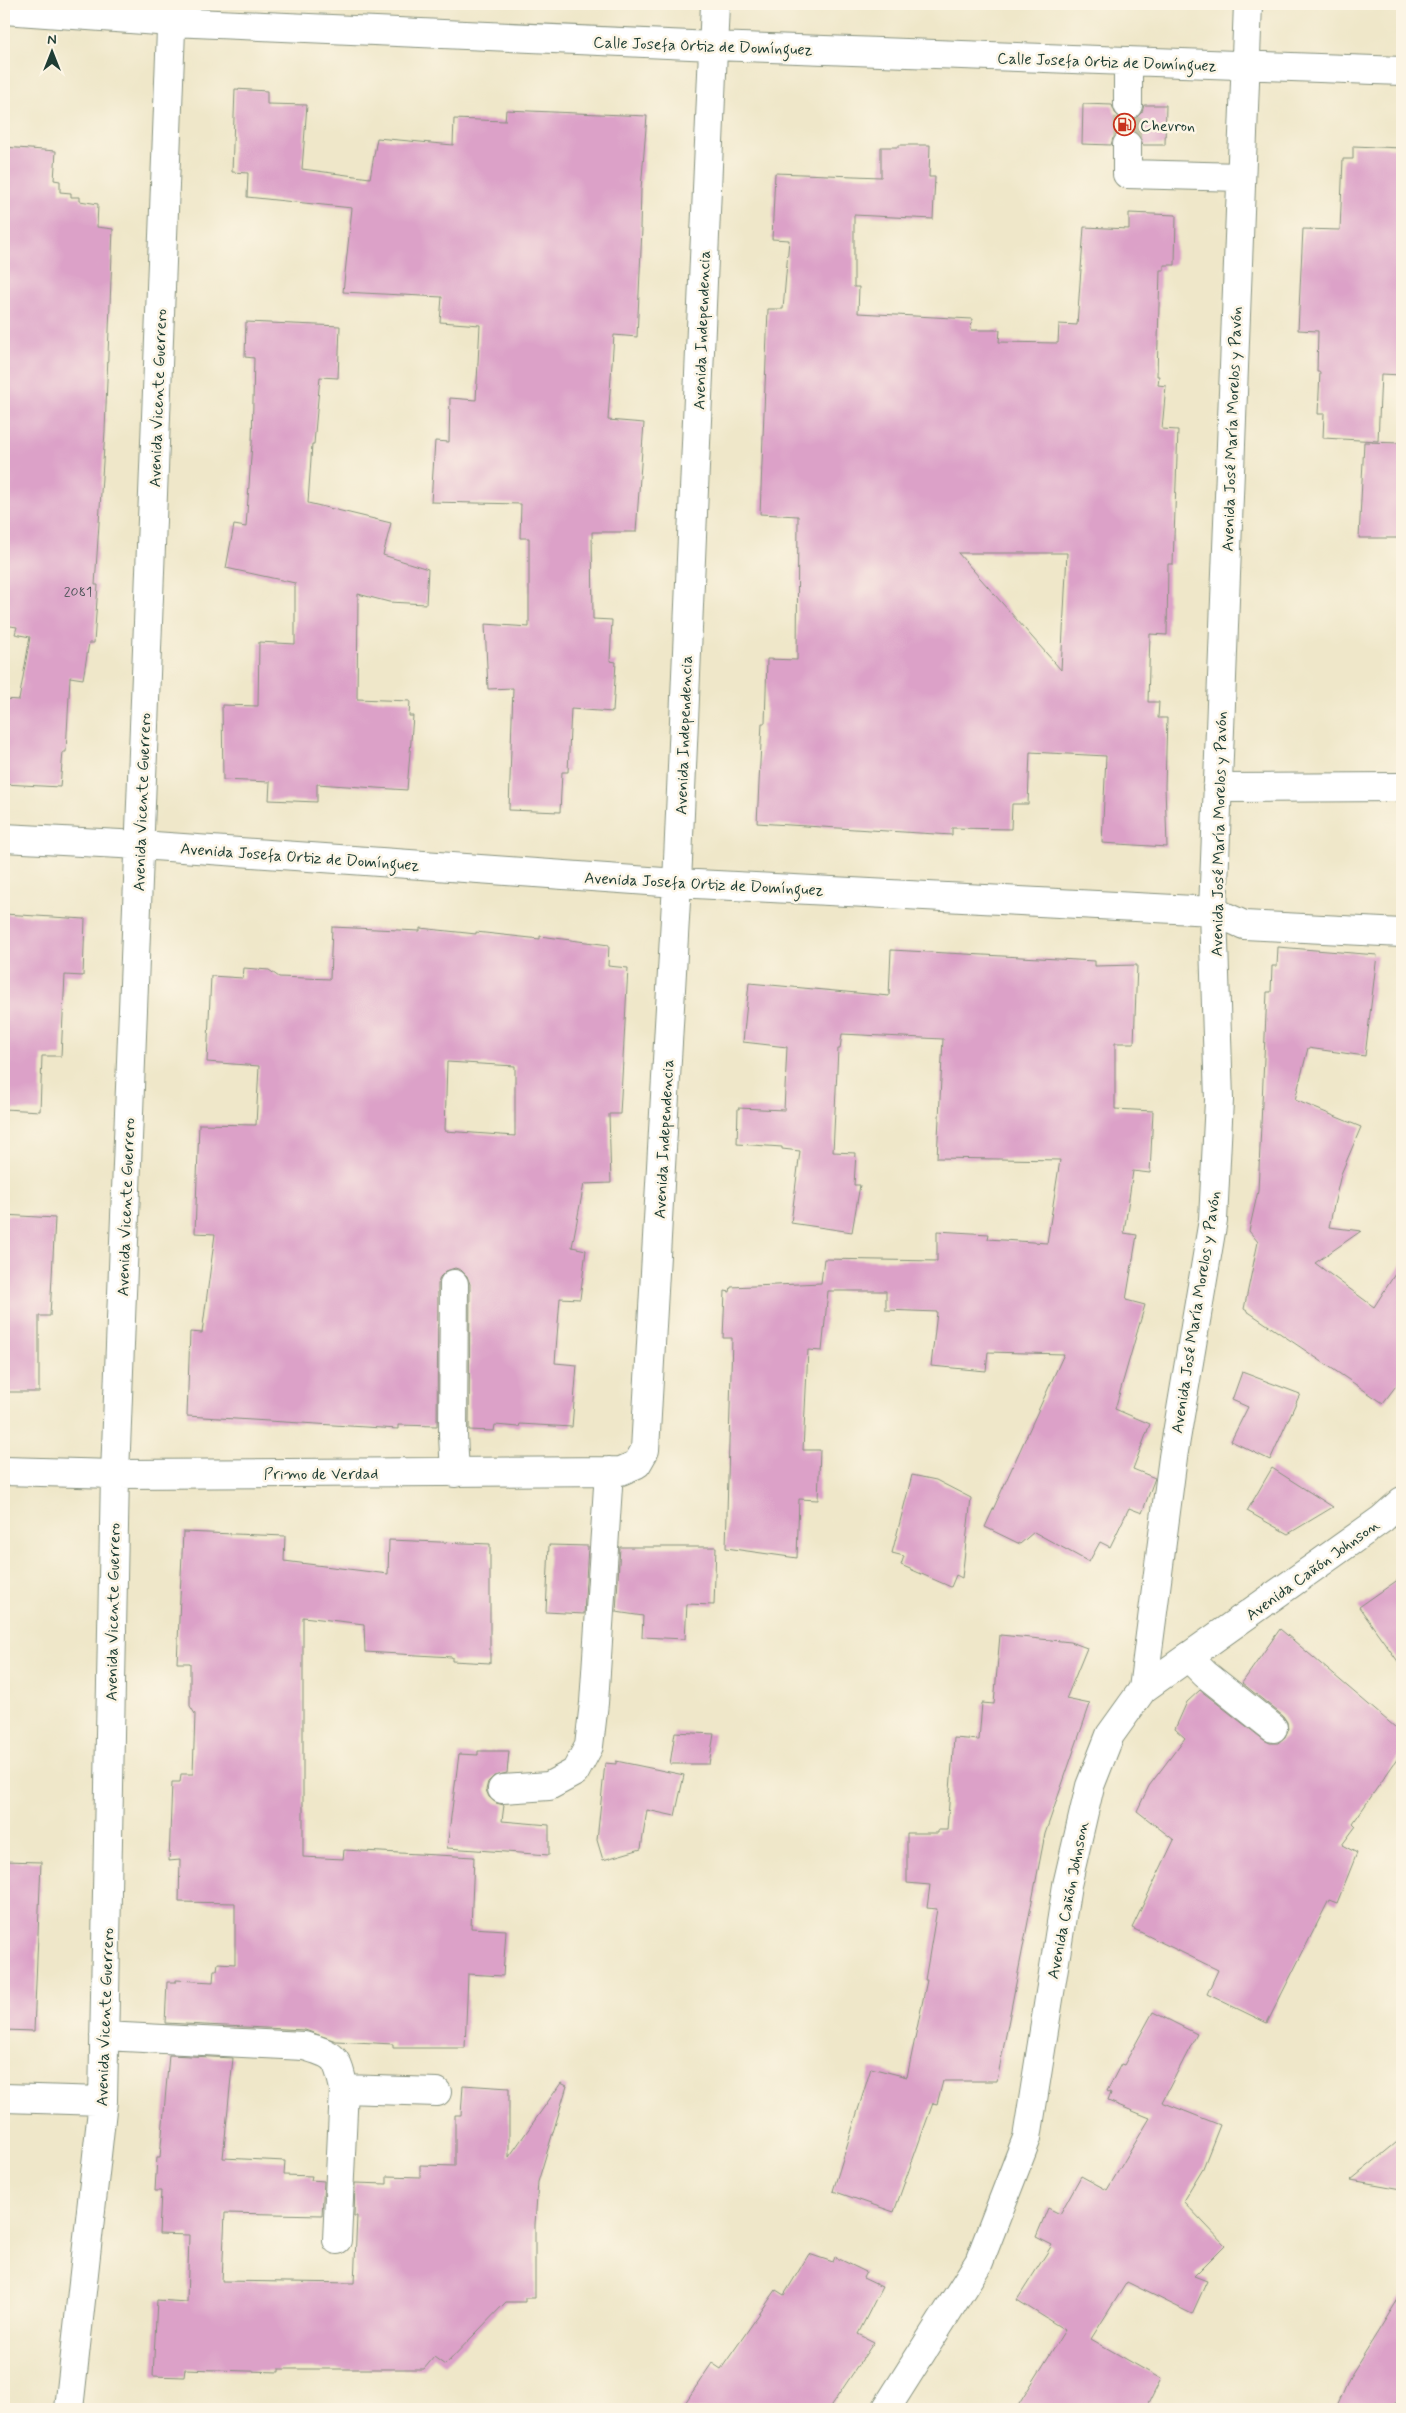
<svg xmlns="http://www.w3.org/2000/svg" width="1406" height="2413" font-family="Mynerve,sans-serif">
	<rect width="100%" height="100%" fill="#fcf5e5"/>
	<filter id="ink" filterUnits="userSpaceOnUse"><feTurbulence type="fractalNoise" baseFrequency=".02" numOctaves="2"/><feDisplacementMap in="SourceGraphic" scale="10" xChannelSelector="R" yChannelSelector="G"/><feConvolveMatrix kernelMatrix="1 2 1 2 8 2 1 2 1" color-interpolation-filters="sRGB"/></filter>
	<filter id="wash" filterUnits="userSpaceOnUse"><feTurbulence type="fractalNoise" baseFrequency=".0096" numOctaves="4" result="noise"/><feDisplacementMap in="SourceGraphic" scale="20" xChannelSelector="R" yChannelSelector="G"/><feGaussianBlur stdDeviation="1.12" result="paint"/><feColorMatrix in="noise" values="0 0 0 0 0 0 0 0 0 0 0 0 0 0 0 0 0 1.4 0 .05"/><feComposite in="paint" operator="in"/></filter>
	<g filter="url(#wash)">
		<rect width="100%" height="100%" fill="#efe7c9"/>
		<g id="blocks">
			<path fill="#dca1c8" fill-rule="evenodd" d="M235,89L267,91V104L307,105L302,169L370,178L377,138L453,145L454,119L505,121L506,110L647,116L641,189L640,229H642L637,337L614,335L608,420L644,423L636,532H592L593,619L612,620L610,661L616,662L613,712L571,709L568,772H562L560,812L509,810L513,688L488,689L485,624L529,627V538H520L521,504L431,502L435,441L449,442L450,398L476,400L480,325L440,322L442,297L343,292L352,208L247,197L248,173L232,172Z
				M1083,104L1112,105L1115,113L1121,119L1128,121L1136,118L1142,112L1144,105H1166L1165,145H1143L1140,137L1134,131L1127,129L1119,132L1113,138L1111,145L1082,144Z
				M899,145H930L929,177H935L933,219L854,215V287H859L858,313L972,319L971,330H1000L999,342L1058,343L1059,324L1077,325L1084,227L1129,229V213L1176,215L1175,265H1164V270H1160L1157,376H1159L1158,385L1166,386L1162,429L1178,430L1173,564H1168L1167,635L1150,634L1148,702H1159L1158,718H1167L1165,786L1167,847L1102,843L1106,756L1030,752L1028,804H1012L1011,829L952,828V835L757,823L762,723H765L767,659L797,660L798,516L760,514L768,309H783L789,240L772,239L775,173L881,177V147H899ZM958,553H1067L1061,670Z
				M1353,146L1402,148V375L1381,374L1378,441L1323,438L1324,414H1318L1320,372H1317L1318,331L1298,330L1303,229L1340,230L1343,159H1353Z
				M4,147L56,151L54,180L60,181V192L71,193V197H80V201L98,204L97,227L113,229L105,431L95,585H98L94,643H89L83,679L70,677L66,752H63L60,787L4,784V699L19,700L30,637L15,634L17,627L4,625Z
				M246,322L340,326L338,378L320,377L314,444H312L308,503L391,523L383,555L428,569L426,604L389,602L358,594L357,699L410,701L409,716H413L407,790L317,784V802L269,800L270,782L223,780L222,705L258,706L259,642L295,644V583L226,568L234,525L246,527L252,443L254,358L245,357Z
				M1364,442L1402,443V538H1359Z
				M4,914L85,919L83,976L65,975L61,1056H42L40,1111L4,1109Z
				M332,927L420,931V928L476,934V932L540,939V936L609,945L608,966L628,968L620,1114H609L611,1183L584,1184L572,1247L586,1250L580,1299L560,1298L555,1363L577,1365L572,1427L520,1424L519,1427L495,1425L494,1431L469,1430L470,1284L467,1276L461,1270L455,1268L446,1271L440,1277L438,1284L437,1426L398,1425V1429L187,1416L190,1332L202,1333L215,1234L195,1233L199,1124L256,1125L259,1066L207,1062L211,976L243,978L244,968L269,970L279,977L330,979ZM447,1062L515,1066V1136L445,1131Z
				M1278,947L1377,955L1365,1056L1308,1048L1295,1100L1361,1127L1341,1174L1329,1227L1361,1231L1315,1263L1374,1307L1402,1263V1378L1383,1403L1244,1309L1258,1242L1249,1231L1258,1191L1267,992H1271L1272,966H1277Z
				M891,950L1095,961V966L1137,965L1134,1043H1115V1109L1153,1111L1150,1173L1133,1171L1124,1233L1137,1235L1126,1300L1145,1305L1115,1409L1150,1424L1133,1469L1155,1478L1142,1513L1129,1508L1110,1547L1100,1542L1089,1562L1034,1532L1020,1544L985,1527L1064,1354L988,1352L986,1371L931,1366L937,1312L886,1310V1291H828L822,1351L808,1350L803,1450H820L818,1500L799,1499L797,1558L726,1548L732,1338H723L725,1291L730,1292L731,1287L821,1283L824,1259L937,1261V1231L989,1234L988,1239L1047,1243L1060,1160L937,1158L943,1039L842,1034L840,1049H838L833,1152L856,1153L854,1185H860L852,1232L791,1223L800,1151L782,1149V1147L737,1144L738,1108L784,1110L787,1047L743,1042L749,983L889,996Z
				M4,1215L55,1218L50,1316H39V1392H4Z
				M1242,1372L1300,1394L1270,1460L1231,1441L1248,1407L1232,1400Z
				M1272,1468L1333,1507L1288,1534L1247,1511Z
				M912,1475L936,1480L971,1498L962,1578L956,1575L951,1587L901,1565L904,1556L892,1553Z
				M183,1532L285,1536L284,1561L388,1574L389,1540L490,1544V1663L452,1661V1657L365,1652L364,1624L303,1617V1857L343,1859L344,1850L474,1857L471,1928L506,1930L503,1976L468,1974L465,2048H393V2044L336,2041L305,2030L165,2023L167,1982H176V1980L213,1982L214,1970H217L218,1963L235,1964V1903L179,1902L180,1860L169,1861L172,1782H180L181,1774H193L195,1714L190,1706V1663H177Z
				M549,1545L588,1546L584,1614L546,1612Z
				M620,1547H716L714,1605L687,1604L685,1639L642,1637L643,1616L616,1612Z
				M1402,1577V1667L1359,1607Z
				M1280,1629L1402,1733V1752L1353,1823L1356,1826L1342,1845L1357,1853L1337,1903L1329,1900L1267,2023L1207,1994L1218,1970L1132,1928L1174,1840L1137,1811L1149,1786L1185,1738L1175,1729L1187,1702L1200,1690L1264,1740L1270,1743H1278L1285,1737L1288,1730L1287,1722L1283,1716L1242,1683Z
				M1000,1635L1071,1642L1087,1648L1066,1699L1090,1704L1045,1834L997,2081H943L937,2104L933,2103L894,2212L833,2191L871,2068L907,2077L927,1980H925L937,1909L927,1908L930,1885L907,1883V1833H938V1830H947L954,1738L979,1740L982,1703L994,1704Z
				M675,1732L714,1734L709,1764H670Z
				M478,1751H509L507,1773L494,1776L488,1782L486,1790L489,1797L496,1803L504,1805L502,1821L549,1825V1855L447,1848L459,1754L478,1755Z
				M616,1761L684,1775L675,1816L647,1810L641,1849L603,1860L597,1840L605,1763L616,1764Z
				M4,1861L41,1862L34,2031L4,2030Z
				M1153,2012L1197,2034L1162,2102L1220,2125L1203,2168L1183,2201L1225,2245L1194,2276L1207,2281L1192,2314L1127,2282L1091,2339L1161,2379L1146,2409H1016L1065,2330L1017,2300L1052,2245L1036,2237L1048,2208L1060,2214L1081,2176L1107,2190L1150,2118L1108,2101L1111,2093L1107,2091L1121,2064L1124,2065Z
				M169,2055L233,2058L223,2158L285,2161L284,2175L312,2176L311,2180L324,2181L322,2215L225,2213L222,2281L354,2283L357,2216H354L355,2183L387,2184V2176L420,2177V2165L455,2166V2115H461L463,2085L509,2088V2157L561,2083L567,2086L538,2182L535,2224V2298H525V2302H506L445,2365L434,2357L424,2369H279V2372L185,2369L184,2377L153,2376L157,2300L187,2302L189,2235L159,2234L161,2191H155L157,2157H160Z
				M1402,2138V2189L1351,2180Z
				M809,2254L833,2262L835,2257L866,2272L863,2278L882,2287L858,2334L874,2342L829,2409H681L712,2363L721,2369L776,2290L784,2295Z
				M1402,2293V2394L1390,2409H1336L1351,2375Z"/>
		</g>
	</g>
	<g filter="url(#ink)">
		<use href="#blocks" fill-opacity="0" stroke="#87927e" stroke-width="1"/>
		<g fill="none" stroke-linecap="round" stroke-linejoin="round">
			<path stroke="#c5c5ab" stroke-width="28" stroke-dasharray="28 14" stroke-linecap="butt" d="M1127,145L1128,105"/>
			<defs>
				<path id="minor" d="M4,10L172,22L713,46L1402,71
					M1128,105V61
					M1127,145V174L1241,177
					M1217,788L1402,787
					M4,838L140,845L677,883L1213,911L1244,925L1402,933
					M454,1284L453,1435L455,1473
					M4,1471L115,1474L621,1471L637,1464L645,1450L677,883L715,4
					M1188,1657L1205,1674L1273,1728
					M1143,1689L1173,1457L1213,1220L1219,1100L1213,911L1248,4
					M502,1789L549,1786L575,1772L589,1746L594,1703L609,1471
					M104,2036L304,2046C336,2055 337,2057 344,2089L337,2240
					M344,2089L437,2092
					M4,2098L103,2101
					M69,2409L103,2101L115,1474L172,4"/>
				<path id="major" d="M886,2409L979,2262L1027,2138L1067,1885L1090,1786L1110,1735L1143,1689L1382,1519L1402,1501"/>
			</defs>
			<use href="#minor" stroke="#87927e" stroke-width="30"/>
			<use href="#major" stroke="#87927e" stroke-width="30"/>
			<use href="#minor" stroke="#fff" stroke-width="28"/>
			<use href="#major" stroke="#fff" stroke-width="28"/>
		</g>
	</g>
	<defs>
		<symbol id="fuel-ring" viewBox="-11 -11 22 22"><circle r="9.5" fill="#fcf5e5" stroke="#c8321e" stroke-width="1.5"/><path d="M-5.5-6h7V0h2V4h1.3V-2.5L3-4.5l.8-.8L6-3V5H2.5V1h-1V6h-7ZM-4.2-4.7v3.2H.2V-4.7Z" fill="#c8321e"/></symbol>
	</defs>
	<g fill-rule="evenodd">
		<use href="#fuel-ring" x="1112" y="112" width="25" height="25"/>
	</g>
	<g text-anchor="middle" stroke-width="5" stroke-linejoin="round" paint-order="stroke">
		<g font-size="14" fill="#4e5659">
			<text x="78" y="596">2081</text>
		</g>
		<g font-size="16" fill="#1f3d34" stroke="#fcf5e5">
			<text transform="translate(703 45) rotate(2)" y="6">Calle Josefa Ortiz de Domínguez</text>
			<text transform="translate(1107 61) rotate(2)" y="6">Calle Josefa Ortiz de Domínguez</text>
			<text transform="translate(701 330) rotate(-88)" y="6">Avenida Independencia</text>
			<text transform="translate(157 398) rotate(-88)" y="6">Avenida Vicente Guerrero</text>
			<text transform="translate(1231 429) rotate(-88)" y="6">Avenida José María Morelos y Pavón</text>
			<text transform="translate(683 735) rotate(-88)" y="6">Avenida Independencia</text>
			<text transform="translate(141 802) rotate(-88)" y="6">Avenida Vicente Guerrero</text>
			<text transform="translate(1218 834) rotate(-89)" y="6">Avenida José María Morelos y Pavón</text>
			<text transform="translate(300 856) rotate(4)" y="6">Avenida Josefa Ortiz de Domínguez</text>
			<text transform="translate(704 883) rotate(3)" y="6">Avenida Josefa Ortiz de Domínguez</text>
			<text transform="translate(663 1139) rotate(-87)" y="6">Avenida Independencia</text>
			<text transform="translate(125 1207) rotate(-88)" y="6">Avenida Vicente Guerrero</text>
			<text transform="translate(1195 1312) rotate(-81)" y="6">Avenida José María Morelos y Pavón</text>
			<text x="321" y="1479">Primo de Verdad</text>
			<text transform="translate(1312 1569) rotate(-36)" y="6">Avenida Cañón Johnson</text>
			<text transform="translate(112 1612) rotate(-89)" y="6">Avenida Vicente Guerrero</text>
			<text transform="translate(1067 1900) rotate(-79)" y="6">Avenida Cañón Johnson</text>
			<text transform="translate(104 2017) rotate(-88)" y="6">Avenida Vicente Guerrero</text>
		</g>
		<g font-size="16" fill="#1f3d34" stroke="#fcf5e5" text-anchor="start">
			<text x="1140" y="131">Chevron</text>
		</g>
	</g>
	<rect width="1406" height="2413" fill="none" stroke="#fcf5e5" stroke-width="20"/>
	<g transform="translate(52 52)" stroke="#fcf5e5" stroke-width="4" paint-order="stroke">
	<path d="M0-4L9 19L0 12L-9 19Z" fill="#1f3d34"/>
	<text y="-8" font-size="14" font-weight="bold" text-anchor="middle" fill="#1f3d34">N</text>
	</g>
</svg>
